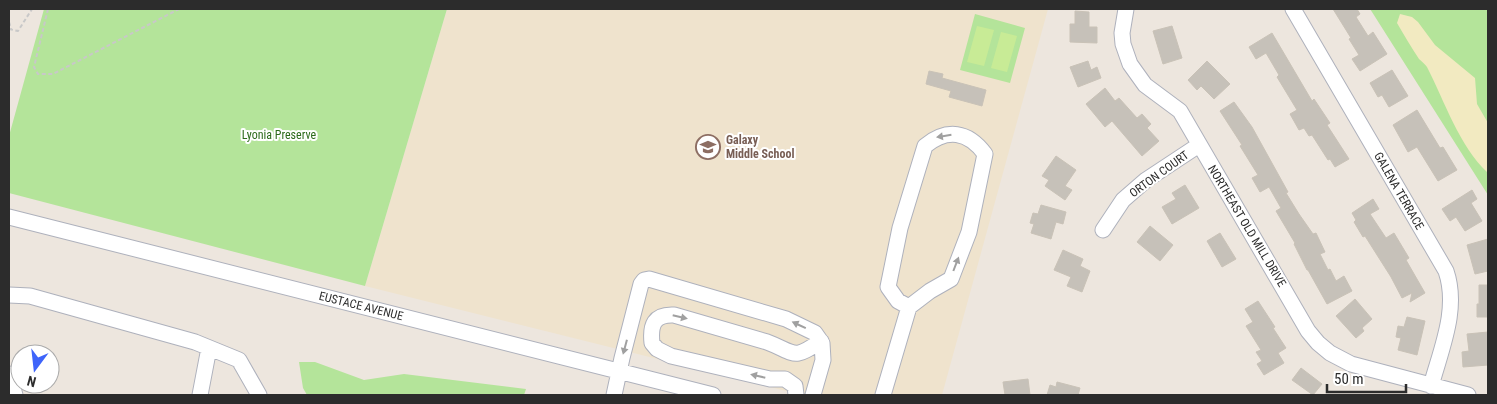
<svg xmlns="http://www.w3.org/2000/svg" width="1497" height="404" font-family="'Roboto Condensed',sans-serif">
	<rect width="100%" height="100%" fill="#ede6de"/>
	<path fill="#efe3cd" d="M447,9H1048L942,395H802L365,286Z"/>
	<path fill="#b4e49a" d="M44,9H447L365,286L9,193V136Z
		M1370,9H1488V195L1372,12Z
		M975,14L1025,28L1010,83L960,70Z
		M299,362H315L364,380L404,374L526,389L524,395H307L303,388Z"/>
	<path fill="#f2eac1" d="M1400,14L1412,17L1418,22L1435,45L1475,78L1477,104L1488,123V173C1459,146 1445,102 1427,67C1425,64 1422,62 1419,59C1411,47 1404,35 1397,23Z"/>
	<path fill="#c8eb96" d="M977,26L994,30L984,66L967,62Z
		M1001,32L1017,36L1007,72L991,68Z"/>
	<path fill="#c6c1b9" stroke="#c9c2b7" d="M1333,9H1357L1360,14L1356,17L1368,36L1373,32L1387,54L1360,71L1352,59L1359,55L1349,39L1351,38Z
		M1075,11L1089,12V27H1097V43L1070,42V24H1075Z
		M1172,26L1182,58L1163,64L1153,31Z
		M1272,33L1312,101L1314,99L1330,123L1327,125L1349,159L1335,167L1330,159L1328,160L1312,135L1309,136L1304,128L1299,130L1290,114L1297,110L1277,77L1279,75L1266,53L1256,59L1249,47Z
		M1088,61L1091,70L1097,67L1101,78L1078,87L1070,67Z
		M1207,61L1230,84L1214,99L1201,86L1197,90L1188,80Z
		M1392,70L1408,96L1389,107L1382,95L1378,97L1370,83Z
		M929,71L943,74L942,78L986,90L982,106L949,97L951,91L926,84Z
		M1105,88L1115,101L1119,98L1137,118L1142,114L1151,124L1147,128L1159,141L1142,156L1112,121L1105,127L1086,104Z
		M1234,102L1252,127L1288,192L1286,193L1299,214L1313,234L1316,233L1325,252L1320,254L1328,270L1330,269L1336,281L1344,276L1352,291L1327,304L1308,270H1307L1294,244L1295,243L1276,211L1281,208L1269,187L1260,192L1252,178L1258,175L1240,146L1242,145L1220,111Z
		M1417,110L1440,148L1443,147L1457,170L1438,181L1417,147L1408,152L1393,125Z
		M1056,156L1076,170L1065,186L1072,190L1065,200L1045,186L1049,180L1042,176Z
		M1185,185L1199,208L1172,224L1162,207L1176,199L1172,193Z
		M1472,190L1477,199L1471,203L1482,221L1465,231L1456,217L1450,221L1442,209Z
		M1373,199L1379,209L1370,214L1386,238L1394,233L1409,258L1406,260L1425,293L1410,302L1412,293L1402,298L1391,277L1365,236L1363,237L1354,222L1356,220L1352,213Z
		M1041,205L1066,212L1063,224L1056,222L1051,239L1031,233L1034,224L1030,223L1033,213L1038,214Z
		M1150,226L1173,245L1160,261L1137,242Z
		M1220,233L1236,259L1222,267L1207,241Z
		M1488,239V271L1475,274L1467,245Z
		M1063,250L1083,259L1080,266L1090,271L1082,292L1067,286L1071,277L1054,270Z
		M1479,285H1488V317H1477V304H1479Z
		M1355,299L1372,319L1362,328L1364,331L1356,338L1336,316Z
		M1258,301L1275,327L1273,328L1286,348L1278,353L1284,363L1264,375L1257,364L1262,361L1256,352L1261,350L1246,326L1253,322L1245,309Z
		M1407,317L1425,321L1417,355L1398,350L1401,338L1396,337L1398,326L1404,327Z
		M1488,332V365L1463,367L1462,352L1469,351L1467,334Z
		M1301,368L1322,384L1313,395L1292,380Z
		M1028,379L1030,395H1005L1003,382Z
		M1057,382L1080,388L1078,395H1047L1050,385L1056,387Z"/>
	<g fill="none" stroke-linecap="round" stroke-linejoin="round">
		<defs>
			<path id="minor" d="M1126,9L1122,33L1123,44L1130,64L1145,85L1180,111L1308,331L1318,343L1330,353L1351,364L1468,395
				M1293,9L1446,271C1459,309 1441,349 1431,386
				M9,217L713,395
				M1103,230L1123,200L1146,180L1199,145
				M9,295L30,296L195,342L239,360L259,395
				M9,374L15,395
				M200,395L209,348
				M614,395L622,358L641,284L644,280L649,279L786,319L815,333L822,343L823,360L813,395
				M796,395L795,386L785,379H770L671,356L657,349L652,343C650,325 654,314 674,315L767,342C796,353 792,361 821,341
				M883,395L909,307L930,291L951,279L969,232L985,154C968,131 947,128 925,146L900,228L888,287L898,301L909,307"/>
		</defs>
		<use href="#minor" stroke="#aeb1bc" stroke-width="17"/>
		<path stroke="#c8c8c8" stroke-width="2" stroke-dasharray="4 2.5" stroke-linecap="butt" d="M48,9L34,67L38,74H53L179,9
			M9,22L11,29
			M9,29L18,31L32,9"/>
		<use href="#minor" stroke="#fff" stroke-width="15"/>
	</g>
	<defs><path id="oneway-solid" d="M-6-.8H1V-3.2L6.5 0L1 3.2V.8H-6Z" transform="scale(1.25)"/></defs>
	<g fill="#a0a0a0">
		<use href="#oneway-solid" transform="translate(944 136) rotate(171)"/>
		<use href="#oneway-solid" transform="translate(956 264) rotate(-69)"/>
		<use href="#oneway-solid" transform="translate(680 317) rotate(13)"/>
		<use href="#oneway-solid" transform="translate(799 325) rotate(-155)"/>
		<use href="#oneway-solid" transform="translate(625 347) rotate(105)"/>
		<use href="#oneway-solid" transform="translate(758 376) rotate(-167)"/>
	</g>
	<defs>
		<symbol id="school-ring" viewBox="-11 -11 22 22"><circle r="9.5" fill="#fff" stroke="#8d6e63" stroke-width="1.5"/><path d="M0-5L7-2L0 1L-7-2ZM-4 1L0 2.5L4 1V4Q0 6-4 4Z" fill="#8d6e63"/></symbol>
	</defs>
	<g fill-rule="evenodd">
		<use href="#school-ring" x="694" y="133" width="28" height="28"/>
	</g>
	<g text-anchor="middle" stroke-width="4" stroke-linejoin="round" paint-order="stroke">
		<g font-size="12" fill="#2c6a1a" stroke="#fff">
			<text x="279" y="139">Lyonia Preserve</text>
		</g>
		<g font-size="12" font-weight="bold" fill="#785e54" stroke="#fff" text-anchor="start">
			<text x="726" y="144">Galaxy<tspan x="726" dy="14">Middle School</tspan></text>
		</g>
		<g font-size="12" fill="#2c2c2c" stroke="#fff">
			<text transform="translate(1159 174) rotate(-36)" y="4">ORTON COURT</text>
			<text transform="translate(1399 191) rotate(60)" y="4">GALENA TERRACE</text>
			<text transform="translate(1247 226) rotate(59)" y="4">NORTHEAST OLD MILL DRIVE</text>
			<text transform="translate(361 306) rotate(14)" y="4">EUSTACE AVENUE</text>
		</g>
	</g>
	<rect width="1497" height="404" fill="none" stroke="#2c2c2c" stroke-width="20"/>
	<g transform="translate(35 369) rotate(195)"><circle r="24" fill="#ffffff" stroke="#ababab"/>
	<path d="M0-4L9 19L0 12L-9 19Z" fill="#3e64fa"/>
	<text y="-8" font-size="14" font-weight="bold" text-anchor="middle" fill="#2c2c2c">N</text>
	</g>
	<path d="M1327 384v8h79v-8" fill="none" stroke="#2c2c2c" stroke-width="2.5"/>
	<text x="1334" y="384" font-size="15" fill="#2c2c2c" stroke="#ffffff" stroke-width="4" paint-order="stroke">50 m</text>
</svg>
